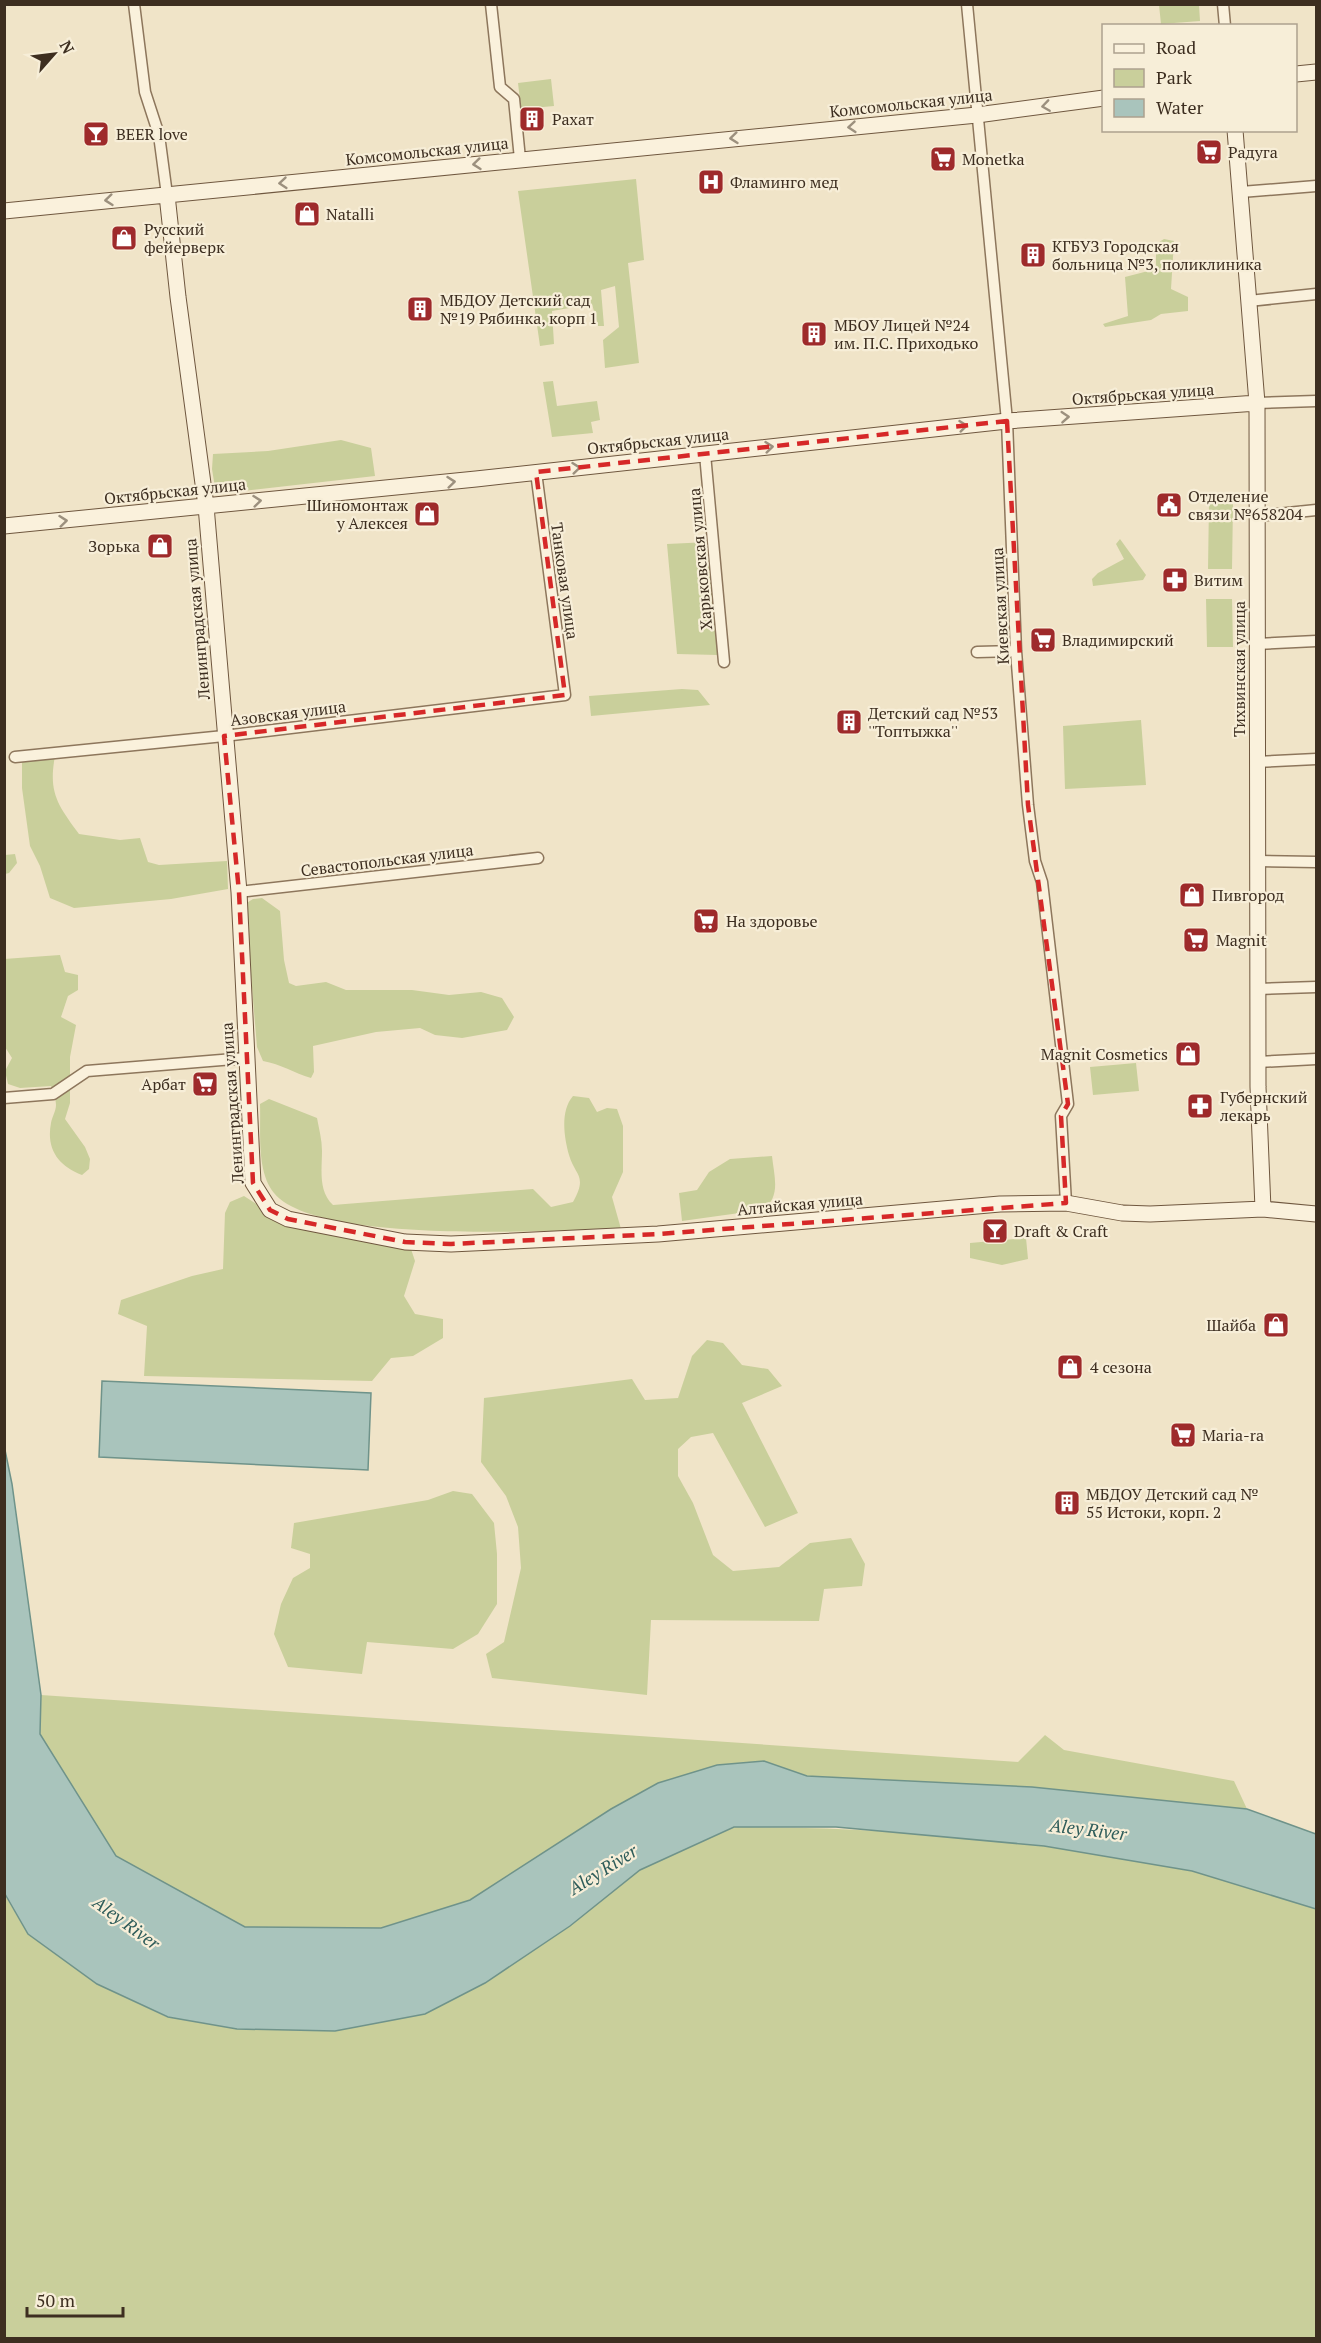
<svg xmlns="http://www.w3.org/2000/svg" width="1321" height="2343" font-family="'PT Serif',serif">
	<rect width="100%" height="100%" fill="#f0e4c8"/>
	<path fill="#c9cf9b" d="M1159,5H1199L1200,21L1161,24Z
		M551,79L554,106L521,109L518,83Z
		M636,179L644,260L628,263L639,363L605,368L603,340L619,327L615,286L601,290L604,326H598L592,304L552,311L554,344L540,346L518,191Z
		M1164,239L1174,241L1171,289L1188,297V311L1161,314L1151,320L1105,327L1103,324L1128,316L1125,277L1156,269V244Z
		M553,381L557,406L597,401L600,420L591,422L593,433L552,437L543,382Z
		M341,440L371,448L375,476L216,494L212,469L213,454L268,451Z
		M1209,503L1233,504L1232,569H1208Z
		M1120,539L1146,575L1143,580L1093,586L1092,579L1098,573L1124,559L1116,544Z
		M709,542L718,655L677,654L667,544Z
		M1206,599H1232L1233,647H1207Z
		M682,689L698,690L710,705L591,716L589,696Z
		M1141,720L1146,785L1065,789L1063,726Z
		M55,756C48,793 58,805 79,834L120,840L140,838L148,862L159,865L227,861L228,889L171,899L74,908L50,898L40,866L30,846L22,788V761Z
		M15,854L17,863L9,873L5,874V855Z
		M262,898L280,911L284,960L289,983L296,986L326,982L346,990H412L449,995L481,992L502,998L514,1017L507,1030L462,1038L435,1035L420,1028L376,1032L313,1046L314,1072L311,1078C294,1073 281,1064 263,1061L257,1047L245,904L253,899Z
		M60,955L65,972L78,975V990L68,996L61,1017L76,1025L70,1057V1103L65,1119L85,1147L90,1159L89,1169L82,1175C58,1166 46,1149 51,1123C52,1117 56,1111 56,1105C56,1099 53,1092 51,1086L20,1088L8,1084L5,1071L12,1058L5,1047L4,959Z
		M1136,1063L1139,1091L1093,1095L1090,1067Z
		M573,1096L589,1098L597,1112L607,1108L617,1109L623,1126V1172L612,1197L621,1229C553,1230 316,1245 274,1193C256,1171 261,1131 260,1104L269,1099L317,1118C319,1129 322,1140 322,1151C322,1169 318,1191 333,1205L533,1189L551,1207L573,1202C588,1175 575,1176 569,1155C564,1137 560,1111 573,1096Z
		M772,1156C774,1176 782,1199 761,1210L682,1221L679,1193L697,1190L709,1172L730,1159Z
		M244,1196L281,1220L309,1231L361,1237L411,1249L415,1261L404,1296L415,1314L443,1319V1338L413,1356L391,1358L372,1381L144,1376L147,1326L118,1314L121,1300L192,1276L223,1269L225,1213L230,1202Z
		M1026,1238L1028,1259L1002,1265L970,1258V1243Z
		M707,1340L723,1343L742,1365L768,1369L782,1386L742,1403L798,1513L765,1527L713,1433L691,1437L678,1449V1476L693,1503L713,1555L733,1571L779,1567L810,1543L851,1538L865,1564L862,1586L824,1589L819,1621L651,1620L647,1695L492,1678L486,1654L504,1642L521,1568L518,1527L506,1496L481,1462L484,1398L632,1379L645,1400L678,1398L692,1356Z
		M453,1491L472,1494L494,1523L497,1554V1604L478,1634L453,1649L367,1642L362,1674L288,1667L274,1634L281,1604L293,1578L310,1568V1554L291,1548L294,1523L428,1500Z
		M41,1695L1018,1762L1045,1735L1064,1750L1234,1781L1247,1809L1032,1787L807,1776L764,1761L717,1765L658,1783L611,1809L470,1900L381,1928L245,1927L116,1856L40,1734Z
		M734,1827C886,1827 1042,1839 1190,1870C1233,1879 1275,1896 1316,1909V2338H5L4,1894L28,1934L97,1984L167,2017L237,2029L335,2031L426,2013L485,1983L570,1926L640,1870Z"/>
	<path fill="#a9c4bc" stroke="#6f938a" stroke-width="1.5" d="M102,1381L371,1393L368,1470L99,1457Z
		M5,1450L12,1484L41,1695L40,1734L116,1856L245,1927L381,1928L470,1900L611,1809L658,1783L717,1765L764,1761L807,1776L1032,1787L1247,1809L1316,1834V1909L1192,1871L1044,1846L836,1827H734L640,1870L570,1926L485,1983L425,2014L335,2031L237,2029L168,2017L97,1984L28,1934L5,1894Z"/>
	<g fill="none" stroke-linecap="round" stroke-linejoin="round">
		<defs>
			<path id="street" d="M134,4L145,92L159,135L167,195
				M491,4L500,87L514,99L520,159
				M967,4L1007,421L1016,651L1028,805L1035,861L1042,882L1068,1104L1061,1116L1066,1203
				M1223,4L1225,26
				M1241,192L1316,186
				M1249,301L1316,294
				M1257,403L1316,401
				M705,454L724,662
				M1258,516L1316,510
				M1257,644L1316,641
				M977,652L1016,651
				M15,757L224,736L565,695L536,472
				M1256,762L1316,759
				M1257,861L1316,862
				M239,892L538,858
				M1258,989L1316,987
				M1258,1062L1316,1059
				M4,1098L53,1094L87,1071L246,1058"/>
			<path id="secondary" d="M1296,74L1316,72
				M1235,130L1257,403L1258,1087L1263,1209
				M167,195L178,297L206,506L239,892L253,1183L270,1210L288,1219L405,1242L451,1244L658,1234L1000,1204L1066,1203L1122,1213L1150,1214L1263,1209L1316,1214
				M4,211L977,115L1104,98
				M4,526L476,479L1007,421L1257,403"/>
		</defs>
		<use href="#street" stroke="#8d765c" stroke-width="13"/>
		<use href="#secondary" stroke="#6f573f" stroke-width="17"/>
		<use href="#street" stroke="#faf1dc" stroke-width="10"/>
		<use href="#secondary" stroke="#faf1dc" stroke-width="15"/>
	</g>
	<defs><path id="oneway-chevron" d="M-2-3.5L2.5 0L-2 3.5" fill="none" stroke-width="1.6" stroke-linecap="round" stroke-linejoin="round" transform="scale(1.5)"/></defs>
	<g stroke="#9c907e">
		<use href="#oneway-chevron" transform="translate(1046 106) rotate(172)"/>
		<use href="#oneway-chevron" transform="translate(852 127) rotate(175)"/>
		<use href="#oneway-chevron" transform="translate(734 138) rotate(174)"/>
		<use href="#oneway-chevron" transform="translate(477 164) rotate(174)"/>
		<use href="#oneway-chevron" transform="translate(283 183) rotate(175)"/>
		<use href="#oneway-chevron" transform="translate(109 200) rotate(174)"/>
		<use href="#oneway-chevron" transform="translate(1065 417) rotate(-4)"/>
		<use href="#oneway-chevron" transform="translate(963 426) rotate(-6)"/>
		<use href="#oneway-chevron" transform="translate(769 447) rotate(-6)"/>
		<use href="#oneway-chevron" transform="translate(576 468) rotate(-6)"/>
		<use href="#oneway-chevron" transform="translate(451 482) rotate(-6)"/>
		<use href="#oneway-chevron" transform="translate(257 501) rotate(-6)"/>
		<use href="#oneway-chevron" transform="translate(63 521) rotate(-6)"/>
	</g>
	<path fill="none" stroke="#d62828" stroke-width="4.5" stroke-dasharray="12 8" stroke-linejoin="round" d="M1007,421L1028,805L1068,1104L1061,1116L1066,1203L658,1234L451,1244L405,1242L288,1219L270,1210L253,1183L239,892L224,736L565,695L536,472Z"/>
	<defs>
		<symbol id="building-square" viewBox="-11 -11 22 22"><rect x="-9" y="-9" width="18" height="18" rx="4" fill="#9e2a2b" stroke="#f7eed8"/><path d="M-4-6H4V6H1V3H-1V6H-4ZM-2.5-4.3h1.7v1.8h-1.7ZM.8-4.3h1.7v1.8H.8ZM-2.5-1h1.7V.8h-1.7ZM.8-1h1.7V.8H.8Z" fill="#fff"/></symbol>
		<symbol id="bar-square" viewBox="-11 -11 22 22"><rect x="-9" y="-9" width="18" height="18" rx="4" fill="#9e2a2b" stroke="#f7eed8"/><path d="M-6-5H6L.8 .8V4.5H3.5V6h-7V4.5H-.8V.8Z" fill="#fff"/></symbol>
		<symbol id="supermarket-square" viewBox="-11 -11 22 22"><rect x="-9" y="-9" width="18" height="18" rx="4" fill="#9e2a2b" stroke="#f7eed8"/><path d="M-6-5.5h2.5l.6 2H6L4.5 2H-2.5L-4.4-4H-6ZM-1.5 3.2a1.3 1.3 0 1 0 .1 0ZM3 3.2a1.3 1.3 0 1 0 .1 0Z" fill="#fff"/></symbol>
		<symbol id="hospital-square" viewBox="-11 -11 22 22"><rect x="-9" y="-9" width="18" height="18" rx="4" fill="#9e2a2b" stroke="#f7eed8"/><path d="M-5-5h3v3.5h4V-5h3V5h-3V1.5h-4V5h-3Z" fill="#fff"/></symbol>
		<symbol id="shop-square" viewBox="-11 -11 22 22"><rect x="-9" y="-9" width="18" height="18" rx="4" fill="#9e2a2b" stroke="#f7eed8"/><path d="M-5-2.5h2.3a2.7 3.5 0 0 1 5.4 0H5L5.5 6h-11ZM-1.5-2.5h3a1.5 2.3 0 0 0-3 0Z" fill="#fff"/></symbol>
		<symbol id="civic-square" viewBox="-11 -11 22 22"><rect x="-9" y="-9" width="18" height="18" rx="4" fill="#9e2a2b" stroke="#f7eed8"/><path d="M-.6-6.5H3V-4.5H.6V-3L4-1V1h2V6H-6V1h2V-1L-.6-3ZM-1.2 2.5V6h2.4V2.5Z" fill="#fff"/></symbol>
		<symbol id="pharmacy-square" viewBox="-11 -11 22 22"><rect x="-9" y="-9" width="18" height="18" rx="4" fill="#9e2a2b" stroke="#f7eed8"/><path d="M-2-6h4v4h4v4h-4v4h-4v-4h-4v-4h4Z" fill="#fff"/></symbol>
	</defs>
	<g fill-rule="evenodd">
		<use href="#building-square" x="517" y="104" width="30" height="30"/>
		<use href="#bar-square" x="81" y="119" width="30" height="30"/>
		<use href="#supermarket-square" x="1194" y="137" width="30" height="30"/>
		<use href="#supermarket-square" x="928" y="144" width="30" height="30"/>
		<use href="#hospital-square" x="696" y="167" width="30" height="30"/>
		<use href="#shop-square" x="292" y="199" width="30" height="30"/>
		<use href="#shop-square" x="109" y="223" width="30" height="30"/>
		<use href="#building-square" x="1018" y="240" width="30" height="30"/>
		<use href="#building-square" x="405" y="294" width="30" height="30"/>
		<use href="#building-square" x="799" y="319" width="30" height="30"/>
		<use href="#civic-square" x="1154" y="490" width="30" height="30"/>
		<use href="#shop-square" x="412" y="499" width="30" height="30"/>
		<use href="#shop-square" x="145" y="531" width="30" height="30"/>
		<use href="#pharmacy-square" x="1160" y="565" width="30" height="30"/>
		<use href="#supermarket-square" x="1028" y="625" width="30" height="30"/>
		<use href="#building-square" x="834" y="707" width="30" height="30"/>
		<use href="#shop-square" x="1177" y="880" width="30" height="30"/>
		<use href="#supermarket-square" x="691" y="906" width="30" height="30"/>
		<use href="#supermarket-square" x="1181" y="925" width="30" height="30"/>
		<use href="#shop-square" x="1173" y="1039" width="30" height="30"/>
		<use href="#supermarket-square" x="190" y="1069" width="30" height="30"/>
		<use href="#pharmacy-square" x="1185" y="1091" width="30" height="30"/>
		<use href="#bar-square" x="980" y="1216" width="30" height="30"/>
		<use href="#shop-square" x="1261" y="1310" width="30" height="30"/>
		<use href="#shop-square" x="1055" y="1352" width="30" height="30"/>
		<use href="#supermarket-square" x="1168" y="1420" width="30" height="30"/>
		<use href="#building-square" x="1052" y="1488" width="30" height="30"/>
	</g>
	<g text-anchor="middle" stroke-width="4.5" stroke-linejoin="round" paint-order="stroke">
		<g font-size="16" fill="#3d2e20" stroke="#f7eed8">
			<text transform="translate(911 103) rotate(-6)" y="6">Комсомольская улица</text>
			<text transform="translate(427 151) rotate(-6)" y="6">Комсомольская улица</text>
			<text transform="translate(1143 394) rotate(-4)" y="6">Октябрьская улица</text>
			<text transform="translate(658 441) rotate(-6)" y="6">Октябрьская улица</text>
			<text transform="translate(175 491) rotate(-6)" y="6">Октябрьская улица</text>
			<text transform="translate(700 559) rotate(-95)" y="6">Харьковская улица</text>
			<text transform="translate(565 581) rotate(82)" y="6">Танковая улица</text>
			<text transform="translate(1000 606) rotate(-93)" y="6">Киевская улица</text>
			<text transform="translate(197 619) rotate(-95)" y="6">Ленинградская улица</text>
			<text transform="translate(1239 669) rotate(-90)" y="6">Тихвинская улица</text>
			<text transform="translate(288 713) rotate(-7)" y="6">Азовская улица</text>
			<text transform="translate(387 860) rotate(-7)" y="6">Севастопольская улица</text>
			<text transform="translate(232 1103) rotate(-94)" y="6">Ленинградская улица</text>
			<text transform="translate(800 1204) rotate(-5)" y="6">Алтайская улица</text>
		</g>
		<g font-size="16" fill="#3d2e20" stroke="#f7eed8" text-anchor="start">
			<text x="552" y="125">Рахат</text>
			<text x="116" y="140">BEER love</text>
			<text x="1228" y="158">Радуга</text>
			<text x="962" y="165">Monetka</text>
			<text x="730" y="188">Фламинго мед</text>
			<text x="326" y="220">Natalli</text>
			<text x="144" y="235">Русский<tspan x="144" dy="18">фейерверк</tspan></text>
			<text x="1052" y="252">КГБУЗ Городская<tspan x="1052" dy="18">больница №3, поликлиника</tspan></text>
			<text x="440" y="306">МБДОУ Детский сад<tspan x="440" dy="18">№19 Рябинка, корп 1</tspan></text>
			<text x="834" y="331">МБОУ Лицей №24<tspan x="834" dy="18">им. П.С. Приходько</tspan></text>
			<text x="1188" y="502">Отделение<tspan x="1188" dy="18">связи №658204</tspan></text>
			<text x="408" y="511" text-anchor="end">Шиномонтаж<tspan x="408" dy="18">у Алексея</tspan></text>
			<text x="140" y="552" text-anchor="end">Зорька</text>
			<text x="1194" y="586">Витим</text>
			<text x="1062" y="646">Владимирский</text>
			<text x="868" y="719">Детский сад №53<tspan x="868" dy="18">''Топтыжка''</tspan></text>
			<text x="1212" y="901">Пивгород</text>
			<text x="726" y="927">На здоровье</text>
			<text x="1216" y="946">Magnit</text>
			<text x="1168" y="1060" text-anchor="end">Magnit Cosmetics</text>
			<text x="186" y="1090" text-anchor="end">Арбат</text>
			<text x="1220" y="1103">Губернский<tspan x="1220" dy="18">лекарь</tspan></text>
			<text x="1014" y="1237">Draft &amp; Craft</text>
			<text x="1256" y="1331" text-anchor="end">Шайба</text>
			<text x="1090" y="1373">4 сезона</text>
			<text x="1202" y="1441">Maria-ra</text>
			<text x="1086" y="1500">МБДОУ Детский сад №<tspan x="1086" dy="18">55 Истоки, корп. 2</tspan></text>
		</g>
		<g font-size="18" font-style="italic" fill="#2f5d5a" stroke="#f7eed8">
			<text transform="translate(1088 1830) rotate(7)" y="6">Aley River</text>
			<text transform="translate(603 1870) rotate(-32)" y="6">Aley River</text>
			<text transform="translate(126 1923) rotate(36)" y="6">Aley River</text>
		</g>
	</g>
	<rect width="1321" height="2343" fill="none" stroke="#3d2e20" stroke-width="12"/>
	<rect x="1102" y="24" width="195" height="108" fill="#f7eed8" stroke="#ada18e" stroke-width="1.5"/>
	<rect x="1114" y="44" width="30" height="9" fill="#faf1dc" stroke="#ada18e" stroke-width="1.5"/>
	<text x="1156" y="54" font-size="18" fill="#3d2e20">Road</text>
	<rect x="1114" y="69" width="30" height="18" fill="#c9cf9b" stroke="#ada18e" stroke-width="1.5"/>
	<text x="1156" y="84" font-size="18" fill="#3d2e20">Park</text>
	<rect x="1114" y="99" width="30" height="18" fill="#a9c4bc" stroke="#ada18e" stroke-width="1.5"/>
	<text x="1156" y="114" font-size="18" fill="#3d2e20">Water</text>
	<g transform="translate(54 54) rotate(62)" stroke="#f7eed8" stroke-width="4.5" paint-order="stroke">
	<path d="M0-4.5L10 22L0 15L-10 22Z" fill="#3d2e20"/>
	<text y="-9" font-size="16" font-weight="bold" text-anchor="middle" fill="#3d2e20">N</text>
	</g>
	<path d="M27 2307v9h96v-9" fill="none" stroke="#3d2e20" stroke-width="3"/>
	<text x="36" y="2307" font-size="18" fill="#3d2e20" stroke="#f7eed8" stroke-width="4.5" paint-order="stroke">50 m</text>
</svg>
